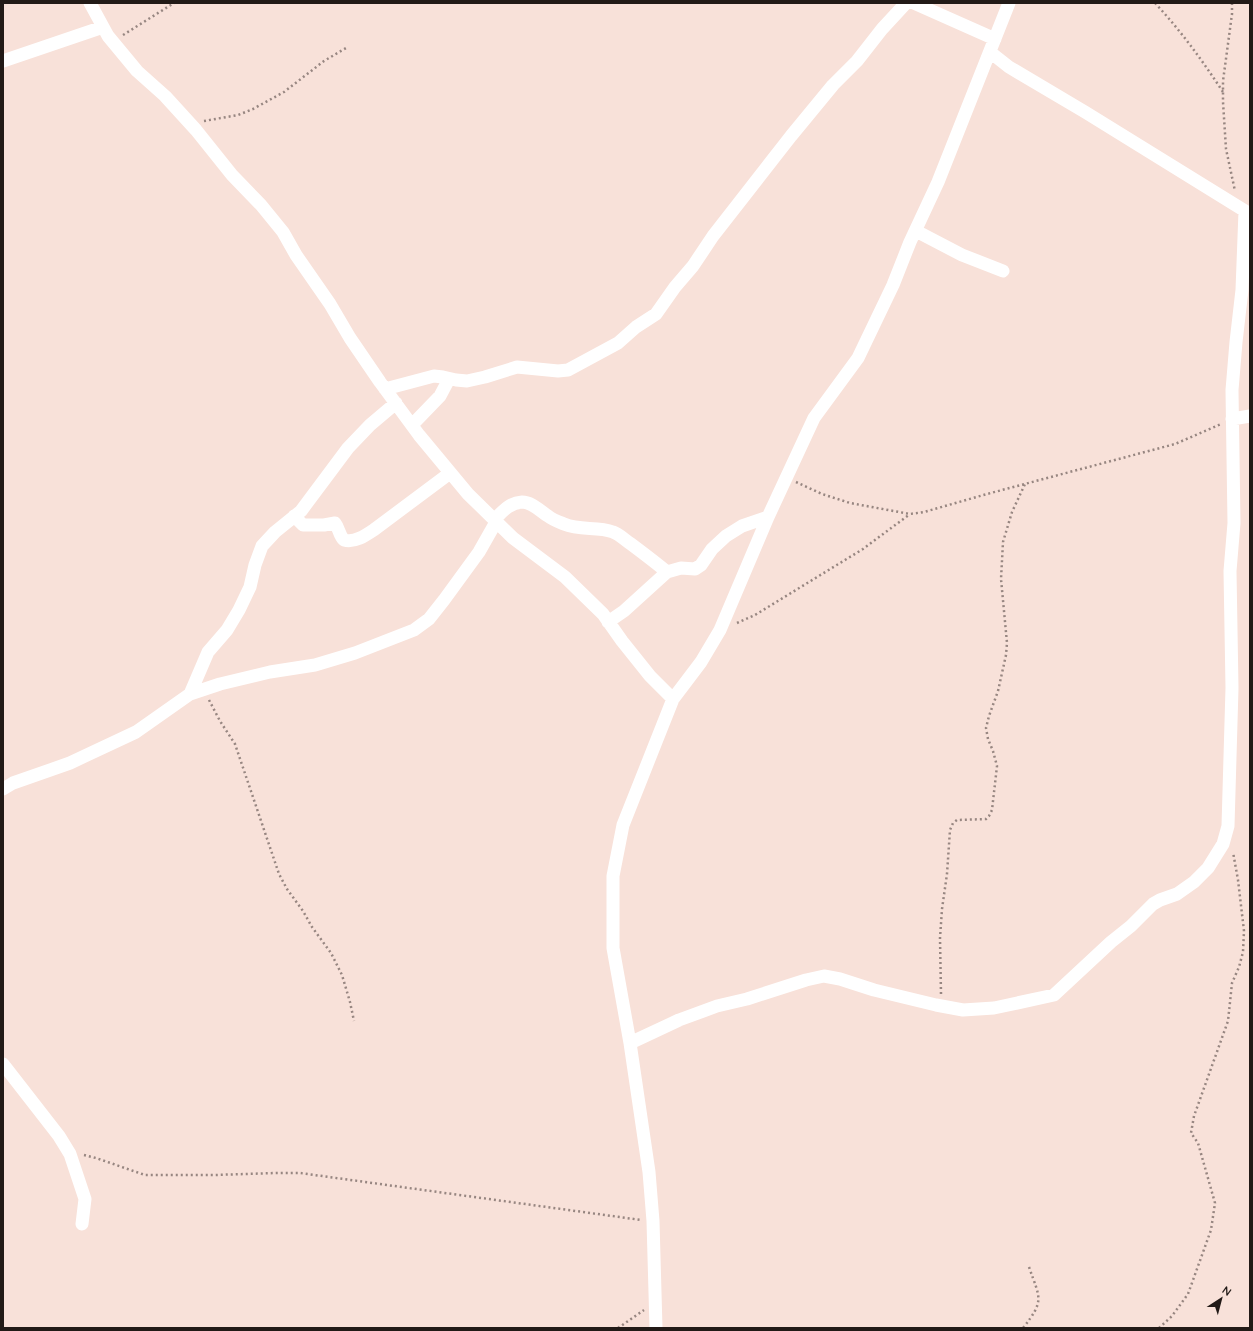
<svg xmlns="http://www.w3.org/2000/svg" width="1253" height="1331" font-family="Quicksand,sans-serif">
	<rect width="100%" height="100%" fill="#f8e1d9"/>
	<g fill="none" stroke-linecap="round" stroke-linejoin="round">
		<path stroke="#978681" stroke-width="2.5" stroke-dasharray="2 3" stroke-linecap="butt" d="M1155,3C1181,31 1202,60 1223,92
			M1232,3V14L1223,81V102L1226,149L1235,191
			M123,35L174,3
			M204,121L238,115L253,109L284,92L324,61L346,48
			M796,482L822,494L850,503L910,514L924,512L987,494L1175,444L1221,424
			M737,623L755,615L863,549L910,514
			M209,700L220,721L235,744L279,874L287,889L303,911L312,927L331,953L342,975L350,1002L354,1021
			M941,994L940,938L942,909L947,874L950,830L953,823L957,820L986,819L989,816L992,810L997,766L993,751L988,739L986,728L989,716L998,691L1006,655L1007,643L1001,579L1003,542L1012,512L1025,484
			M84,1155L96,1158L145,1175H214L276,1173H300L641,1220
			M618,1328L644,1310
			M1023,1328C1045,1300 1040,1299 1029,1267
			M1159,1328L1172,1316L1188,1294L1211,1230L1215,1203L1198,1143L1191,1133L1194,1116L1228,1021L1232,983L1239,967L1243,952L1244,931L1238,880L1233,852"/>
		<path stroke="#fff" stroke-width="13" d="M90,3L108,36L137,71L165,96L196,130L232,175L261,205L283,232L296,255L330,304L350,338L380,382L419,435L468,494L513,538L565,577L603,614L622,641L650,676L673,699
			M914,3L995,39
			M990,52L1009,67L1085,112L1250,214
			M3,61L103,27
			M916,231L962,255L1003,271
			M385,389L434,376L443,377L456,380L467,381L485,377L517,367L558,371L568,370L618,343L636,327L656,314L675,287L693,266L713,236L791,136L833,85L857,61L882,29L906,3
			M1232,419L1250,416
			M412,425L440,396L449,379
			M294,516L303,525H324L335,523C339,528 339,535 344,540C355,543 366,535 375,529L450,473
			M494,520C503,511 509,503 522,502C532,502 540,511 548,516C553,520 559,522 564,524C580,531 597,526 613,532C619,534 625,540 631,544C643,553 655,562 667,572
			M608,622L624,611L667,572L681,568L695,569L701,565L712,549L726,536L742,526L768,517
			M190,694L208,652L227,630L239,610L250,587L255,565L262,546L275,532L301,511L348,448L370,425L396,403
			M3,789L13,783L70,763L136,732L190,694L220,684L270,672L315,665L355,653L414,630L429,619L444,600L479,552L496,522
			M630,1043L679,1020L717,1006L747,999L806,980L824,976L840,979L874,990L936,1005L963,1010L994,1008L1054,995L1111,942L1131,926L1153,904L1160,900L1177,894L1194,882L1208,868L1223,844L1228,826L1232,688L1230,571L1234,523L1232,390L1236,342L1242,290L1245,211
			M3,1064L59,1136L70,1154L85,1199L82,1224
			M656,1328L653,1221L649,1172L630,1043L613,948V876L623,825L673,699L701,662L720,630L768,517L814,418L858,358L893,285L910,242L938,182L1009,3"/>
	</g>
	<rect width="1253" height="1331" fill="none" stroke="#221a17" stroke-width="8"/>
	<g transform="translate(1221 1299) rotate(36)" stroke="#f8e1d9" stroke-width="3" paint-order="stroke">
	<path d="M0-3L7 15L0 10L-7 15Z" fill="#221a17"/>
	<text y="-6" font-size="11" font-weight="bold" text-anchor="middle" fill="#221a17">N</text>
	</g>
</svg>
